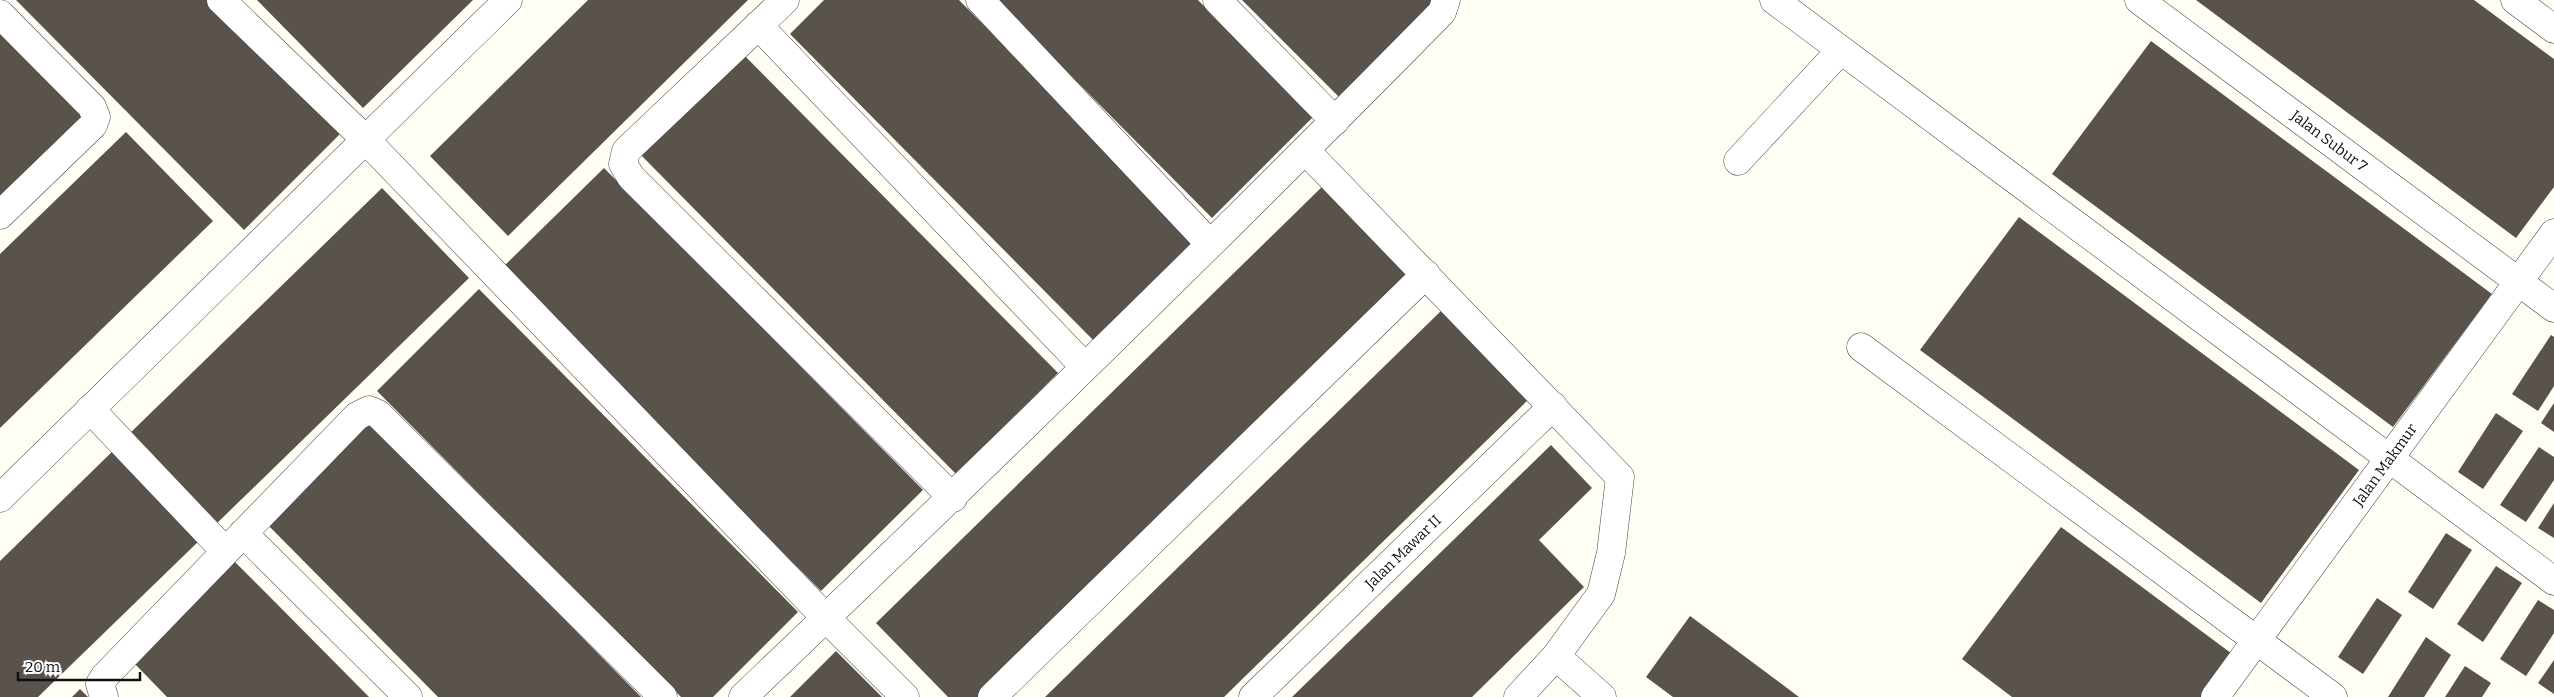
<svg xmlns="http://www.w3.org/2000/svg" width="2554" height="697" font-family="Bitter,serif">
	<rect width="100%" height="100%" fill="#fffef4"/>
	<path fill="#5a534c" d="M16,0H218L345,129L244,230Z
		M257,0H473L363,108Z
		M588,0H748L508,236L430,156Z
		M824,0H959L1202,246L1100,347L790,34Z
		M996,0H1198L1313,117L1212,218Z
		M1242,0H1436L1339,97Z
		M2196,0H2474L2554,59V187L2516,238Z
		M0,23L91,116L0,207Z
		M2151,41L2492,294L2393,427L2052,174Z
		M739,50L1058,373L956,474L637,151Z
		M126,132L213,221L0,428V254Z
		M604,168L923,490L821,591L501,269Z
		M1329,180L1416,270L979,697H948L876,623Z
		M382,188L469,278L212,528L125,438Z
		M2019,217L2359,470L2261,603L1920,350Z
		M479,289L798,612L713,697H681L377,391Z
		M1443,309L1530,398L1224,697H1045Z
		M2551,335L2554,337V386L2538,411L2512,394Z
		M2554,403V432L2541,423Z
		M2496,413L2523,431L2483,489L2458,472Z
		M366,419L436,489L641,697H438L360,618L263,520Z
		M1551,445L1592,488L1539,540L1584,587L1475,694L1472,697H1292Z
		M2539,447L2554,457V480L2526,522L2500,505Z
		M116,448L203,537L38,697H0V561Z
		M2554,503V538L2538,528Z
		M2061,527L2239,659L2211,697H2012L1962,659Z
		M2446,533L2472,550L2433,609L2408,592Z
		M235,562L271,598L369,697H167L134,663Z
		M2496,566L2522,583L2483,642L2457,624Z
		M2377,598L2402,615L2363,674L2338,657Z
		M2538,600L2554,610V633L2526,676L2500,659Z
		M1690,616L1732,647L1799,697H1673L1646,677Z
		M2426,637L2451,655L2424,697H2388Z
		M836,651L882,697H790Z
		M2554,660V694L2538,683Z
		M2465,666L2491,683L2482,697H2445Z
		M80,689L88,697H72Z"/>
	<g fill="none" stroke-linecap="round" stroke-linejoin="round">
		<defs>
			<path id="street" d="M221,0L365,139L826,618L905,697
				M785,0L626,151L623,164L631,177L953,498
				M980,0L1210,244
				M1217,0L1335,121
				M1774,0L2554,581
				M2139,0L2554,308
				M2515,0L2554,29
				M0,14L92,107L96,117L93,125L0,215
				M758,25L1085,367
				M1306,151L1620,477L1611,553L1601,594L1556,656L1518,697
				M1738,161L1840,51
				M1861,347L2333,697
				M90,409L225,551
				M0,498L508,0
				M243,533L408,697
				M1556,656L1602,697
				M104,697L100,684L105,676L357,416L369,410L378,414L663,697
				M743,697C979,472 1213,245 1442,12L1446,0
				M992,697L1426,274
				M1253,697L1553,406
				M2215,697L2554,233"/>
		</defs>
		<use href="#street" stroke="#434343" stroke-width="29"/>
		<use href="#street" stroke="#fff" stroke-width="28"/>
	</g>
	<g text-anchor="middle" stroke-width="5" stroke-linejoin="round" paint-order="stroke">
		<g font-size="15" fill="#101010" stroke="#fff">
			<text transform="translate(2329 141) rotate(37)" y="5">Jalan Subur 7</text>
			<text transform="translate(2385 465) rotate(-54)" y="5">Jalan Makmur</text>
			<text transform="translate(1403 552) rotate(-44)" y="5">Jalan Mawar II</text>
		</g>
	</g>
	<path d="M18 672v8h122v-8" fill="none" stroke="#101010" stroke-width="2.5"/>
	<text x="25" y="672" font-size="15" fill="#101010" stroke="#ffffff" stroke-width="4" paint-order="stroke">20 m</text>
</svg>
